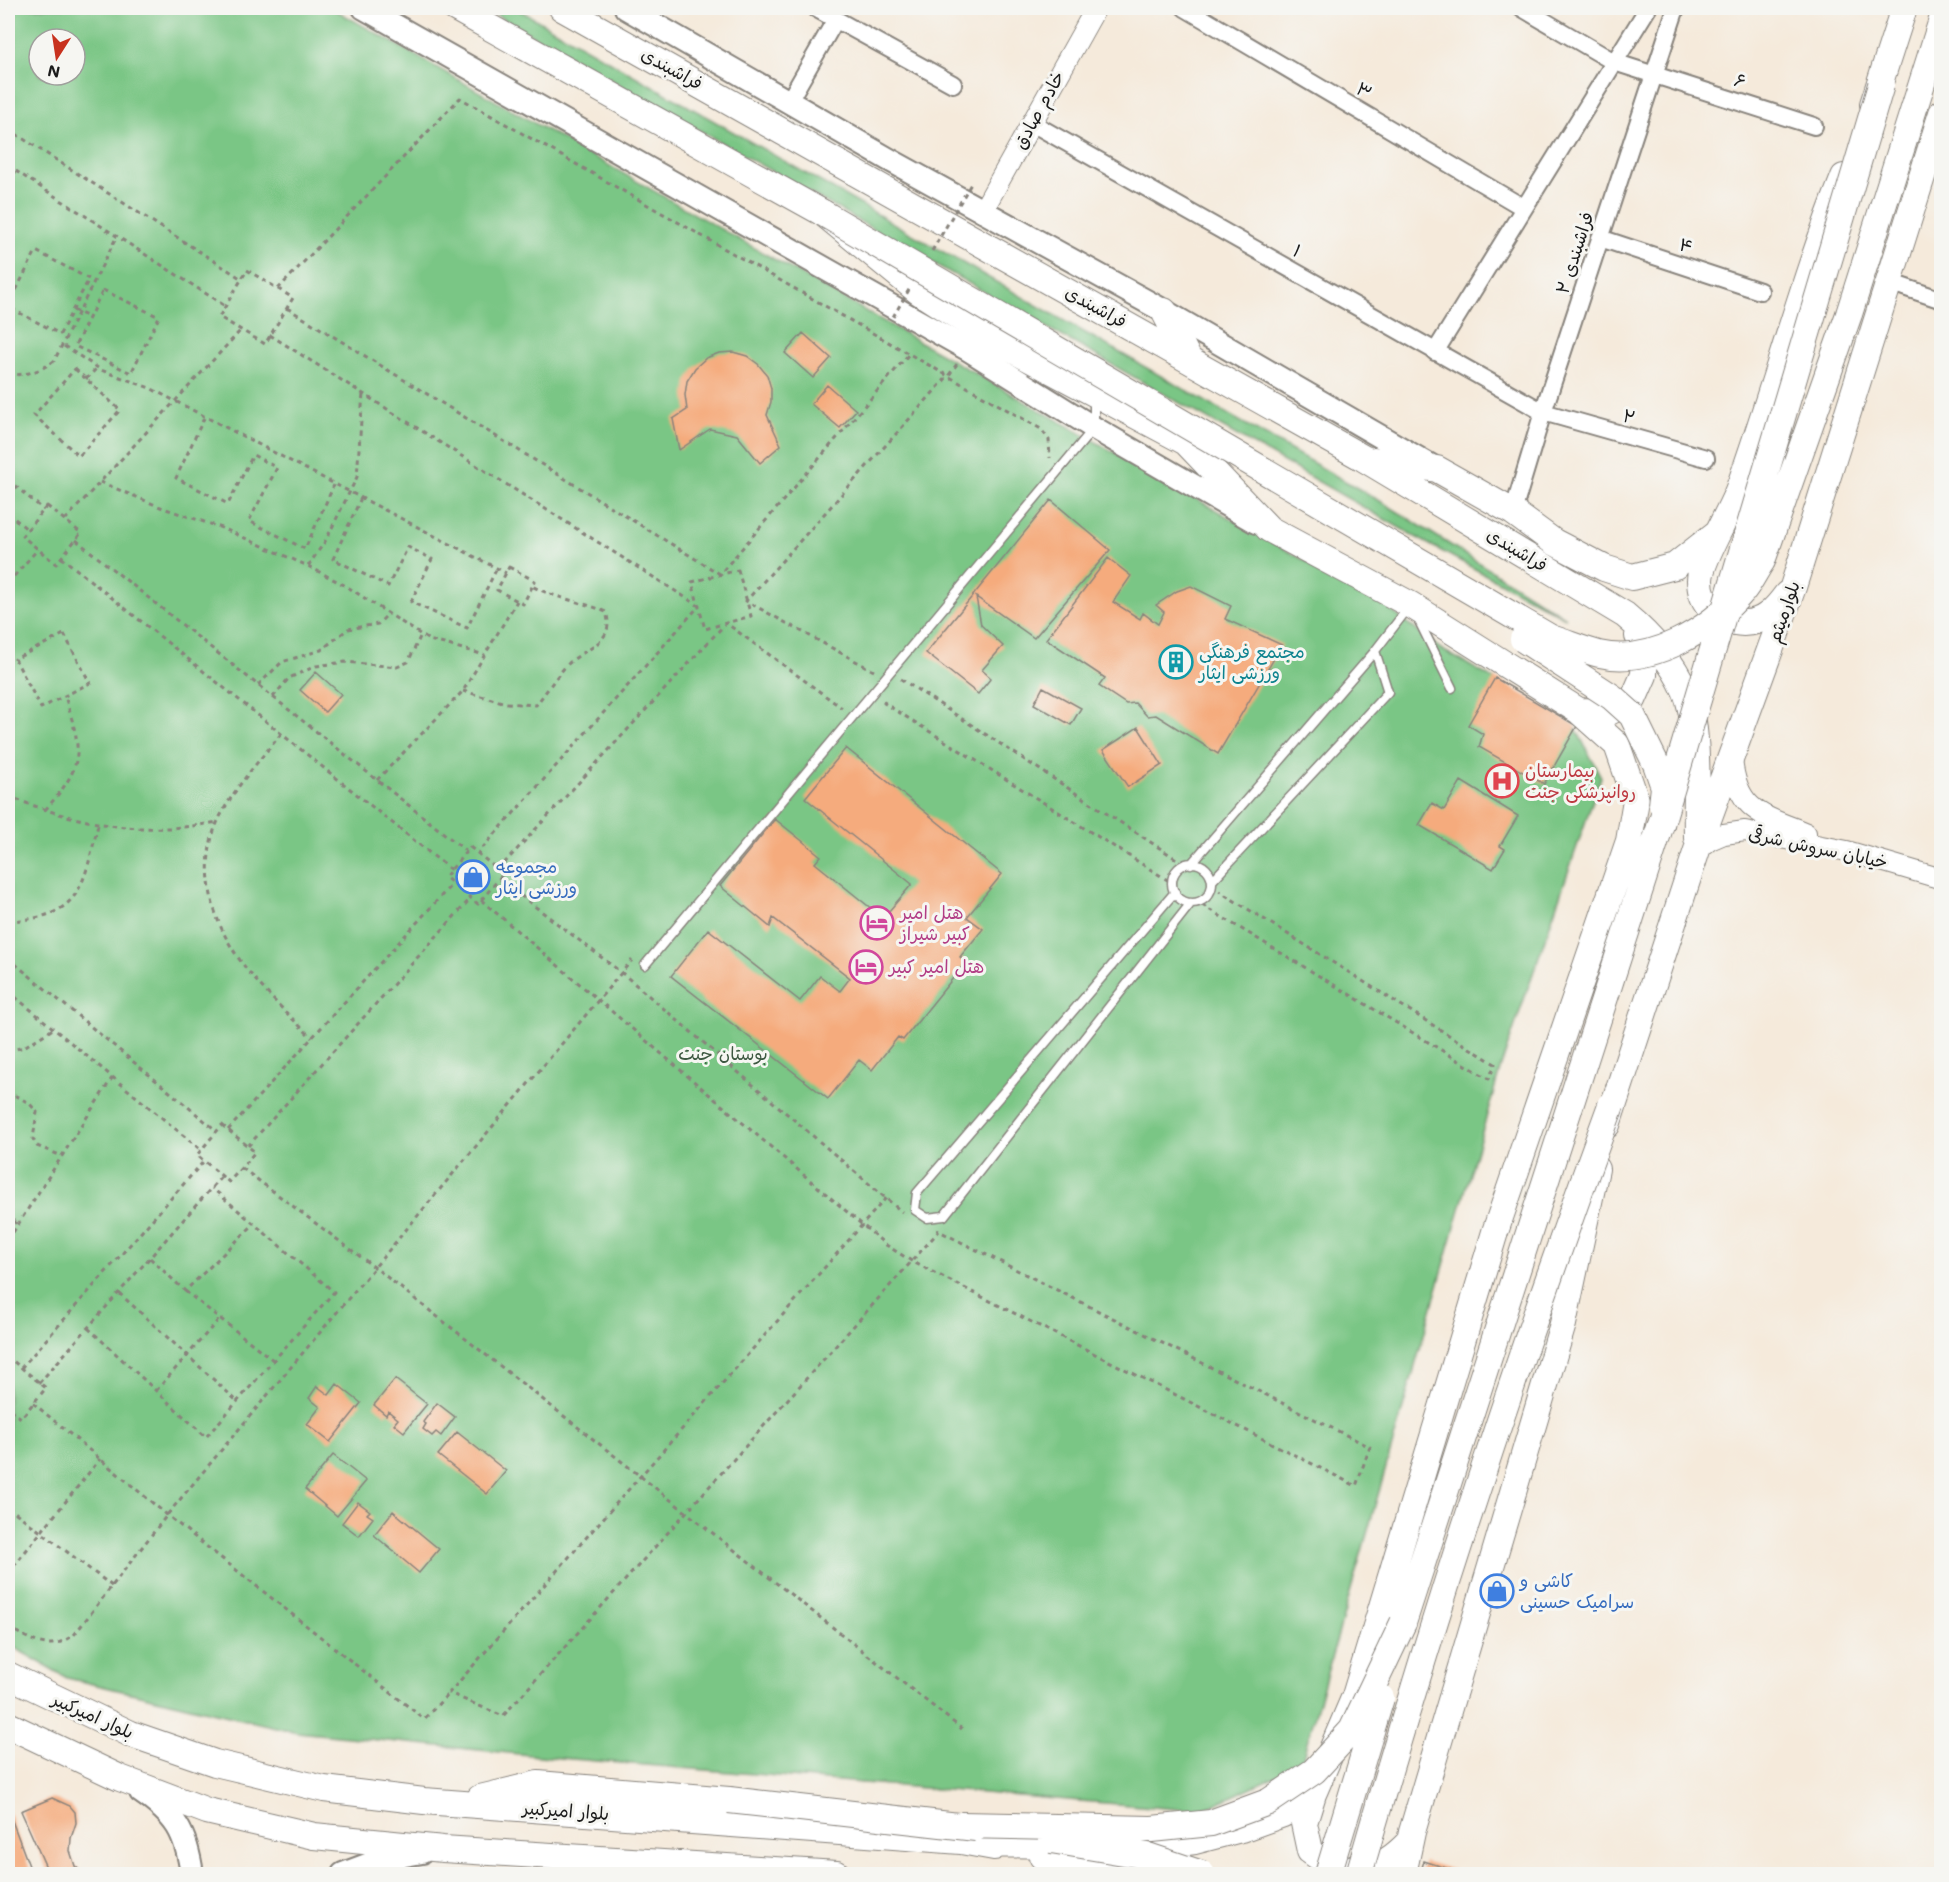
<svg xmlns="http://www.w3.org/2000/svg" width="1949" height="1882" font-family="Mali,'Playpen Sans Arabic',sans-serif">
	<rect width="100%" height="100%" fill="#f6f6f2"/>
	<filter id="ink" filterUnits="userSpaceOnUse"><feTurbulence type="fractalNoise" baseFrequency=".0167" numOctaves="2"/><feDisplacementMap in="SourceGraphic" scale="12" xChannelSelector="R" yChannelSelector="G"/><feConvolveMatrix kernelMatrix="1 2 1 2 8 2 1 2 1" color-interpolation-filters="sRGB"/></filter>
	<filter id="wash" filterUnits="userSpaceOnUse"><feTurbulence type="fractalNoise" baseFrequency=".008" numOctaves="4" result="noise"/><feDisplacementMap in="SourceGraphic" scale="24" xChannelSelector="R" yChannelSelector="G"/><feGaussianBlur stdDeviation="1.35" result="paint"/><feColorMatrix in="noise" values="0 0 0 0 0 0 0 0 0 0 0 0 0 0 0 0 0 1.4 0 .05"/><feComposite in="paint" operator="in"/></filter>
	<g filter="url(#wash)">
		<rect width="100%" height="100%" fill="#f5eadb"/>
		<path fill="#7ac685" stroke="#4b7150" stroke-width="1.5" fill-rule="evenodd" d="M8,8H332L1385,606L1441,649L1574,725L1601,777L1501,1066L1301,1764L1201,1811L560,1758L297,1732L67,1678L8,1644ZM39,39H75V75H39Z
			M484,8H516L1387,505L1566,618L1421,540Z"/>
		<g id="blocks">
			<path fill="#f5ab7d" d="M803,333L831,358L813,378L785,353Z
				M733,352L747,356L758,364L767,375L771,388V402L767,415L781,445L760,463L737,435L710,429L679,450L673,419L687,410L685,395L687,381L695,368L706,358L719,353Z
				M827,385L856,410L840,428L811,404Z
				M1051,500L1110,550L1034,638L976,597L981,625L1003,646L982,670L991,678L978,694L926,653Z
				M1108,558L1131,576L1113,602L1140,619L1143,613L1158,624L1164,612L1156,605L1177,591L1191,586L1231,606L1225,619L1282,645L1218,754L1156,715L1147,716L1135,703L1126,704L1099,686L1105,678L1046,639Z
				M316,672L341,694L325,712L300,690Z
				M1495,678L1577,726L1544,784L1479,747L1483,734L1468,725Z
				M1043,687L1081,708L1071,725L1034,704Z
				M1138,727L1162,765L1128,787L1103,750Z
				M846,748L1002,874L967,917L983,929L960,957L966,962L903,1040L898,1037L872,1070L859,1060L828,1099L671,976L708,929L800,1001L820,976L840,991L850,978L773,918L770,927L720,886L775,819L821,856L815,863L883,918L912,884L805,798Z
				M1461,781L1518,816L1500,846L1505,849L1493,869L1419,825L1432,803L1444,810Z
				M395,1379L427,1404L404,1432L394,1424L398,1419L388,1411L386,1415L374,1405Z
				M337,1384L361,1403L330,1442L307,1424L320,1407L309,1398L317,1386L329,1395Z
				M437,1403L455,1417L441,1436L436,1432L432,1436L423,1429L426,1424L423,1422Z
				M457,1432L506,1471L487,1494L438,1455Z
				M333,1455L366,1481L337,1516L305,1489Z
				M358,1502L370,1511L367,1514L373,1518L359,1536L342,1523Z
				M393,1511L439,1549L419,1573L374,1535Z
				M52,1798L70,1806L75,1812L76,1823L71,1838L70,1851L75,1866L84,1874H49L21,1811Z
				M8,1810L32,1874H8Z
				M1424,1861L1465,1874H1420Z"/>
		</g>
	</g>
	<g filter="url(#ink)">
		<use href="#blocks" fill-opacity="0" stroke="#88837c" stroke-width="1.5"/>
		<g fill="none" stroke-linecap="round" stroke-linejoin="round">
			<defs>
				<path id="service" d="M1418,619L1452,688
					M1172 883a20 20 0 1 1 40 0a20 20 0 1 1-40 0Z
					M1191,864L1375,651L1409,607
					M1212,881L1388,692L1375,651
					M1175,892L917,1193L915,1210L927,1218L944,1216L1191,903
					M645,965L1094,428V397"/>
				<path id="minor" d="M815,8L953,84
					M1185,8L1524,208
					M1522,8L1614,62L1814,126
					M789,101L836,19
					M1032,123L1543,412L1706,458
					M1600,238L1760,291
					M1889,282L1942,300
					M1435,352L1648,8
					M1513,512L1543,412L1676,8"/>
				<path id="tertiary" d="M982,212L1096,8
					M1732,759C1737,812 1763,815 1806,833
					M1697,850L1710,840L1724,834L1745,831L1847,851L1942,879"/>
				<path id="secondary" d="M364,8L969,350L1094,428L1256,522
					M626,8L888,159L1164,311L1433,467
					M141,1792C176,1816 186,1832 192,1874
					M343,1874L383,1859L422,1852"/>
				<path id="primary" d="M455,8L823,213L918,291L998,342L1197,448
					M562,8L1363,458L1625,615C1649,635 1672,661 1685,690C1700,723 1696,800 1697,838
					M1873,104L1904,8
					M1164,311L1188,358
					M1374,460L1437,469L1513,512L1554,542L1604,568L1632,577L1675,566L1718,532
					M1787,594C1776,609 1764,623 1744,623C1720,622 1700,605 1700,580C1700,560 1731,511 1739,488C1776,385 1803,279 1844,177
					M1579,711L1609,712L1633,700L1644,675L1645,648L1638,636
					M1607,1125L1697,850L1793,587L1942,113
					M1403,1623L1661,824
					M8,1675L131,1734L215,1763L324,1789L424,1801L961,1841L994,1847
					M8,1725L120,1778L207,1811L314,1836L443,1849L837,1874
					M1313,1794L1304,1823L1310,1851C1348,1879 1378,1876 1410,1841
					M480,1798L538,1784L729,1800
					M979,1844L1072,1845
					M1121,1846H1153L1195,1841L1241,1829L1283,1814L1313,1794L1355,1696L1495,1232L1629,841L1636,800L1617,745L1579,711L1411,605L1269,529L1183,439
					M1042,1856L1142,1874
					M1403,1874L1412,1832L1563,1324L1596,1169"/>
			</defs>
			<use href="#service" stroke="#88837c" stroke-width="11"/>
			<use href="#minor" stroke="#88837c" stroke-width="20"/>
			<use href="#tertiary" stroke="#88837c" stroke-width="22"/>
			<use href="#secondary" stroke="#88837c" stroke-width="26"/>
			<use href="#primary" stroke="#88837c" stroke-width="28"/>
			<path stroke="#88837c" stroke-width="3" stroke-dasharray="4.5 4.5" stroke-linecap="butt" d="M8,129L242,279
				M8,166L225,306
				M8,239L11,241L8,248
				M247,270L293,298L265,344L219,317Z
				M278,289L460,98L1041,429L1049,440L1050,458
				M103,290L159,317L131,373L75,346Z
				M8,306L36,251L89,279L60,334L8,307
				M287,308L720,574L909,354
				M73,310L89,317
				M270,335L699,606L478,853
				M64,346L101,370L150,388L506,573
				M75,369L120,410L79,456L34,415Z
				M8,375C26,375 39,372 54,361L117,236
				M949,375L957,364
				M86,379L97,368
				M204,418L176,478L228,504L253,455L277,468L249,521L305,549L334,485
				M8,480L44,510
				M100,482L163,508L222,528L308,566L346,586L429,640L485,655
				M361,498L333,559L388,586L408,547L432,559L411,602L467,628L497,568
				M47,506L81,533L56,564L22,536Z
				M8,513L28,530
				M65,520L241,330
				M76,540L466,851
				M61,557L451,870
				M308,566L326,540L357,477L363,393
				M509,567L535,581L523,604L497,590Z
				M738,570L751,616L705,629L692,582Z
				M8,583L38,549
				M64,634L90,683L41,708L15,659Z
				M874,671L746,601L948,376
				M901,679L1178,860
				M258,685L282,662L321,650L348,629L378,624L388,614
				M463,691L506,703L536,705C547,691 556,676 568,664C586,647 616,643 606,612C582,601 556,599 532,586
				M273,697L289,678L316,666L345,662L397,667L408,662L421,635
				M885,701L884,703L1169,881
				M281,734C259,761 232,790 217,823C209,841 207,862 209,881C215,949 267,993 312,1038
				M377,780L463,691L517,601
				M8,796C78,824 141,837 217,822
				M45,810C86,764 82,752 65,696
				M470,847L503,874L478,904L445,877Z
				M498,870L726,623L842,708
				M499,879L622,973L902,1212
				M481,900L886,1245L913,1262L1356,1486L1370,1447L937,1230
				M1202,905L1489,1079L1495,1064L1219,891
				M8,921C81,918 83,887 98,825
				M8,958L217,1131
				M8,991L201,1150
				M8,1051L24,1047L53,1029
				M8,1098L12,1094L29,1103L37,1112L33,1139L37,1146L62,1156
				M222,1125L255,1152L229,1182L197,1155Z
				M228,1130L453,883
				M248,1146L471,898
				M242,1168L378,1270L962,1729
				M886,1198L449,1693L503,1716L939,1231
				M8,1213L17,1225
				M8,1240L112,1078
				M150,1258L185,1291L254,1224
				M185,1291L273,1360
				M119,1293L237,1401
				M88,1328L206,1437L334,1292L212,1188
				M8,1367L13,1361L46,1388L21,1418L8,1408
				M21,1368L204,1161
				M39,1383L222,1176
				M156,1391L220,1318
				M33,1403L167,1515L424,1719L449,1693
				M8,1507L112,1586
				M8,1573L100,1459
				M8,1627C33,1641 48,1653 74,1635L167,1515L632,960"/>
			<use href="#service" stroke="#fff" stroke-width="8"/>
			<use href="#minor" stroke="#fff" stroke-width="16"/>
			<use href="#tertiary" stroke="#fff" stroke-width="20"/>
			<use href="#secondary" stroke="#fff" stroke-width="22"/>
			<use href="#primary" stroke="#fff" stroke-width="26"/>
			<defs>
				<path id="primary-bridge" d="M823,213L1551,638C1567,643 1583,650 1599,654C1651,666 1710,630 1742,592C1750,583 1755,571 1762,561L1849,314L1942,20
					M1523,639L1612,697L1632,715L1656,764L1664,787L1662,805
					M1661,824L1881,85
					M729,1800L976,1828
					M960,1825L1152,1829L1211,1823L1268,1802L1314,1771L1352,1730L1403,1623
					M1051,1840L1148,1856L1202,1874
					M1328,1874L1381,1698
					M1359,1874C1433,1615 1518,1358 1611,1105"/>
			</defs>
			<use href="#primary-bridge" stroke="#88837c" stroke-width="28" stroke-linecap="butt"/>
			<path stroke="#88837c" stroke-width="3" stroke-dasharray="4.5 4.5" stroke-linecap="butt" d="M932,251L972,182
				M893,317L910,288"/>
			<use href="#primary-bridge" stroke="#fff" stroke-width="26"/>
		</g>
	</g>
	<defs>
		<symbol id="building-ring" viewBox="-11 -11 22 22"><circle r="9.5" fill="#f6f6f2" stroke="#0f9aa8" stroke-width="1.5"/><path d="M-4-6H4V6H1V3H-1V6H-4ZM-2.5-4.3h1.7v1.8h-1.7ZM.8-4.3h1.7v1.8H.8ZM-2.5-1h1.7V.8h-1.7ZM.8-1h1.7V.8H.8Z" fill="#0f9aa8"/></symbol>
		<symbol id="hospital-ring" viewBox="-11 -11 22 22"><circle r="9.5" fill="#f6f6f2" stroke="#e0444e" stroke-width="1.5"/><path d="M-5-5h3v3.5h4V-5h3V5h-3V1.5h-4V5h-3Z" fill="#e0444e"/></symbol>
		<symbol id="shop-ring" viewBox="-11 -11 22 22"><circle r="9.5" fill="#f6f6f2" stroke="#3f7fe0" stroke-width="1.5"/><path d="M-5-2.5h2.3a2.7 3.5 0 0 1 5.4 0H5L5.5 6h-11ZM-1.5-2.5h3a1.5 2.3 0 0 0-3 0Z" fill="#3f7fe0"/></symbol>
		<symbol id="hotel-ring" viewBox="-11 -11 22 22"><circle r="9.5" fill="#f6f6f2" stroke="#d1479c" stroke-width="1.5"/><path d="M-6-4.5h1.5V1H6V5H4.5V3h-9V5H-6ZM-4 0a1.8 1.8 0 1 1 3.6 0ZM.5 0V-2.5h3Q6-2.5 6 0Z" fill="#d1479c"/></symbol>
	</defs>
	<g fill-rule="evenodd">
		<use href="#building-ring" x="1157" y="643" width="38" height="38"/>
		<use href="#hospital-ring" x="1483" y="762" width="38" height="38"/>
		<use href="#shop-ring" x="454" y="858" width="38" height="38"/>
		<use href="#hotel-ring" x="858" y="904" width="38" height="38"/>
		<use href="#hotel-ring" x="847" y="948" width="38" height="38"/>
		<use href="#shop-ring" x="1478" y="1572" width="38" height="38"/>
	</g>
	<g text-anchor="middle" stroke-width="6" stroke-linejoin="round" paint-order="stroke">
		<g font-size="18" fill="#1c1c1c" stroke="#f6f6f2">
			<text transform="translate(672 69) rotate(29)" y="6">فراشبندی</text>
			<text transform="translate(1740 81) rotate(18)" y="6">۶</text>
			<text transform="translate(1364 91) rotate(31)" y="6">۳</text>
			<text transform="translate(1039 110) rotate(-61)" y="6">خادم صادق</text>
			<text transform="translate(1686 246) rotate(18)" y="6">۴</text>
			<text transform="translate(1297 251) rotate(30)" y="6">۱</text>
			<text transform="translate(1575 253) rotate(-72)" y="6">۲ فراشبندی</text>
			<text transform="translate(1096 307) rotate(29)" y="6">فراشبندی</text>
			<text transform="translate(1629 417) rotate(16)" y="6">۲</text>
			<text transform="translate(1517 550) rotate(31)" y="6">فراشبندی</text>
			<text transform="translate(1784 612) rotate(-71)" y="6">بلوارمیثم</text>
			<text transform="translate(1818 848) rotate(12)" y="6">خیابان سروش شرقی</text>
			<text transform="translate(93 1716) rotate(24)" y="6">بلوار امیرکبیر</text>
			<text transform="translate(566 1811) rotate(4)" y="6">بلوار امیرکبیر</text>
		</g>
		<g font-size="18" fill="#0d838f" stroke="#f6f6f2" text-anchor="start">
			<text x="1199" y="658">مجتمع فرهنگی<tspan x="1199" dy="21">ورزشی ایثار</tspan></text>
		</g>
		<g font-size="18" fill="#be3a42" stroke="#f6f6f2" text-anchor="start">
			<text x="1525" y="777">بیمارستان<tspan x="1525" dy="21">روانپزشکی جنت</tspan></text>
		</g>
		<g font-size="18" fill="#366cbe" stroke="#f6f6f2" text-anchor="start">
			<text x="496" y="873">مجموعه<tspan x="496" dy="21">ورزشی ایثار</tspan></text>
			<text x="1520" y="1587">کاشی و<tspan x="1520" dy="21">سرامیک حسینی</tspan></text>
		</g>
		<g font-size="18" fill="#b23c85" stroke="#f6f6f2" text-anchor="start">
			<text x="900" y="919">هتل امیر<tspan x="900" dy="21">کبیر شیراز</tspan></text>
			<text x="889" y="973">هتل امیر کبیر</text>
		</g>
		<g font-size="18" fill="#3d5841" stroke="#f6f6f2">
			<text x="723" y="1060">بوستان جنت</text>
		</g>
	</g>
	<rect width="1949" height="1882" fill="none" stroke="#f6f6f2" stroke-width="30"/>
	<g transform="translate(57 57) rotate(192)"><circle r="28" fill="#f6f6f2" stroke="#9f9f9c" stroke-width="1.5"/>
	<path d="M0-4.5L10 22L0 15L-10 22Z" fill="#c8321e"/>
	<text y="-9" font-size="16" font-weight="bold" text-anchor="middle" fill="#1c1c1c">N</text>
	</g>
</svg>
